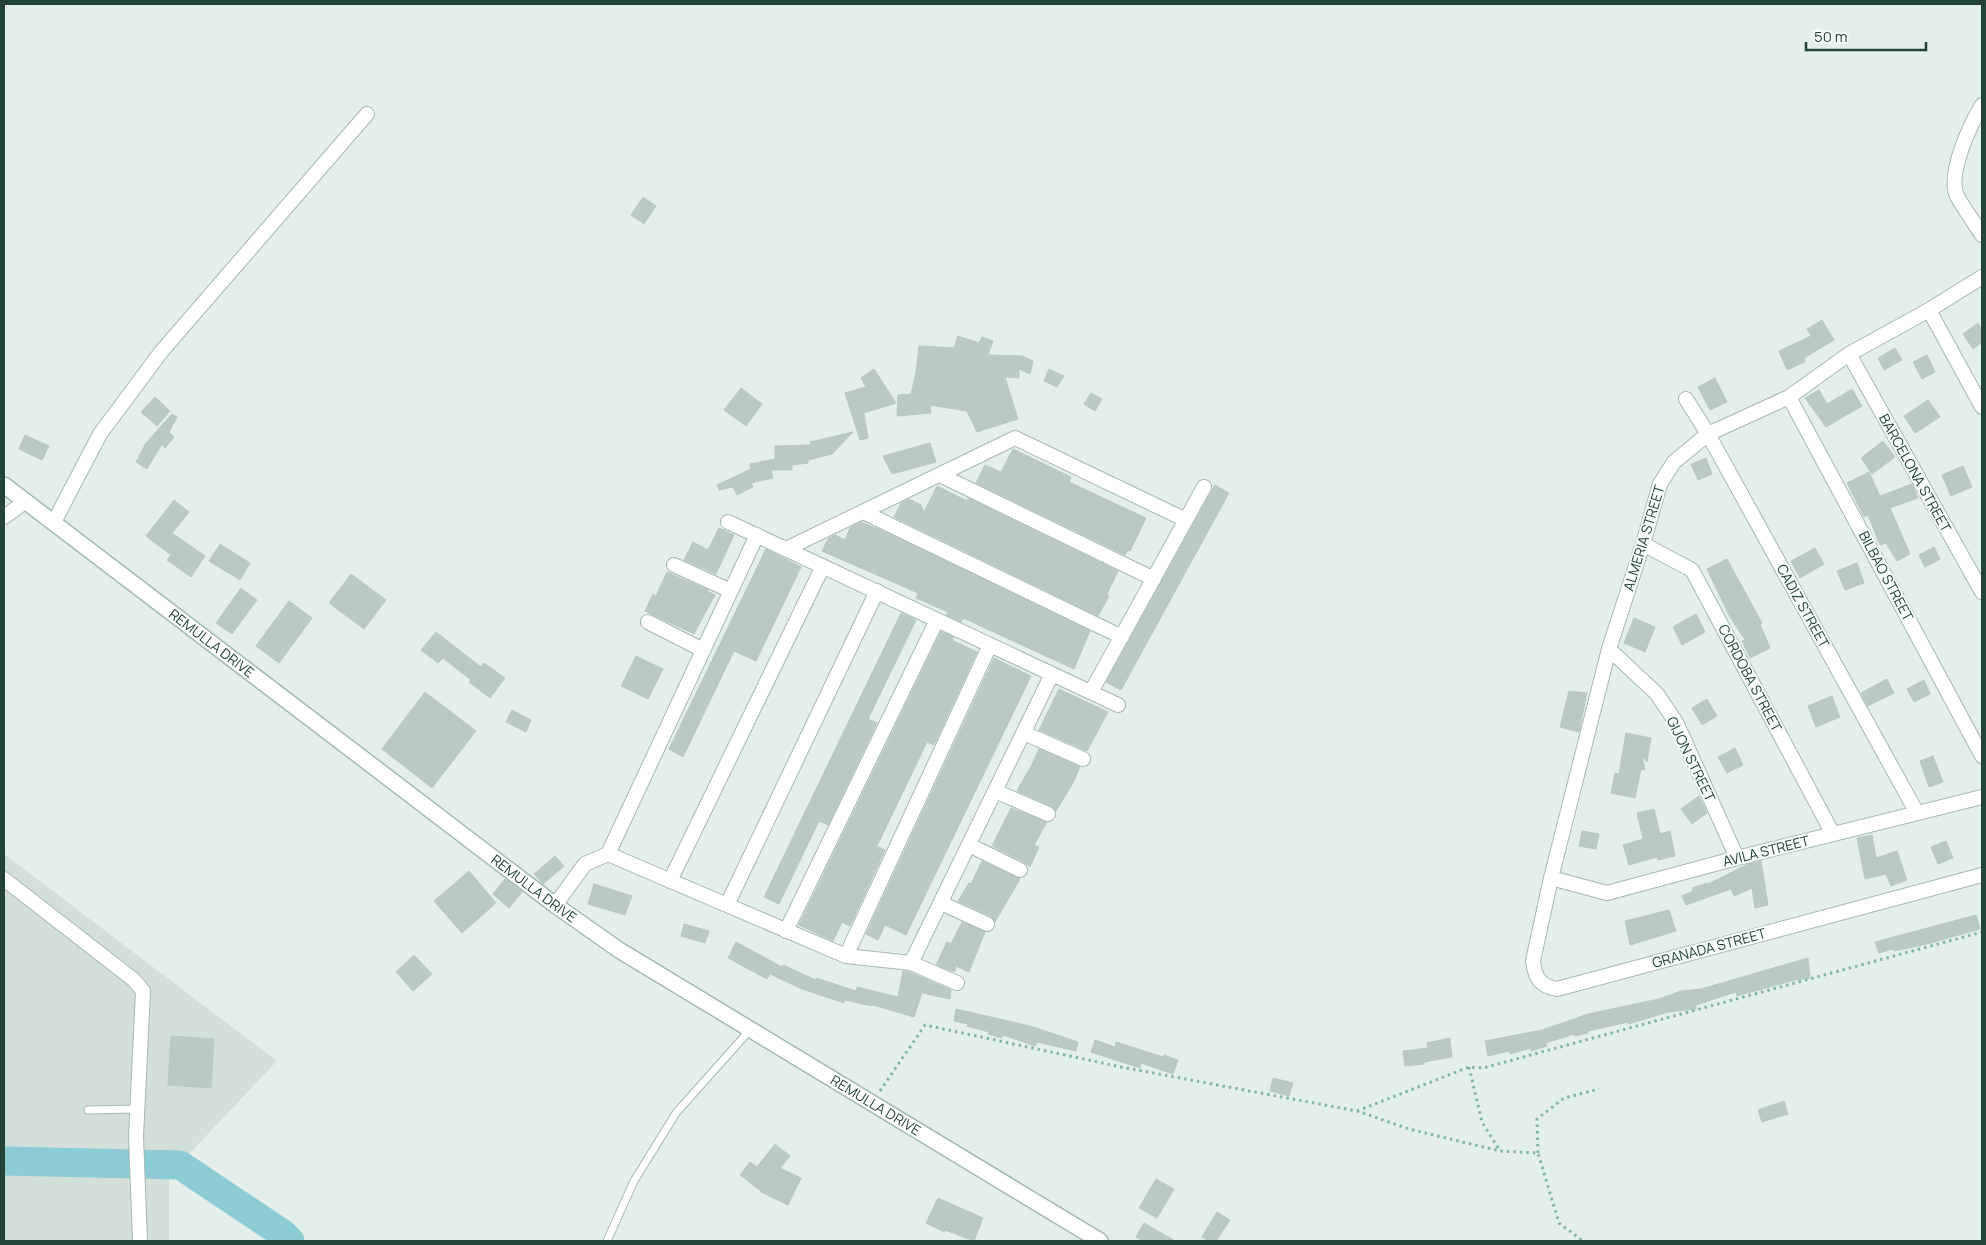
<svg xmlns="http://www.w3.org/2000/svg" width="1986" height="1245" font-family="Manrope,sans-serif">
	<rect width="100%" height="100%" fill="#e5efea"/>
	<path fill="#d3dfd9" d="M4,854L277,1061L169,1175V1241H4Z"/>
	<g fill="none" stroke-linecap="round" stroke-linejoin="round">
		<path stroke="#8bccd5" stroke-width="29" d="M4,1161L180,1165L283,1234L290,1241"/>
	</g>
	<path fill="#bacac3" stroke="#b7c9c1" d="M643,197L656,206L644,224L631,215Z
		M1822,320L1834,340L1804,358L1805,362L1787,370L1779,351L1811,336L1807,329Z
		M1978,323L1982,330V342L1973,349L1963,334Z
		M958,336L979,343L982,337L993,341L988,355L1023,356L1033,361L1030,374L1019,369V378L1005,377L1018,419L977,432L967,411L930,405L931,413L897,416L898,395L911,394L916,372L919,346L954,348Z
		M1895,348L1902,360L1884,370L1878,358Z
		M1927,355L1935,372L1922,379L1913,362Z
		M874,369L896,403L864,413L868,438L860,440L845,393L866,387L861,378Z
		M1049,369L1064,376L1057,387L1044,381Z
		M1715,378L1727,402L1710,410L1698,387Z
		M741,388L762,404L746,426L724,410Z
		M1852,389L1862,406L1826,427L1805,398L1819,390L1827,404Z
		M1091,393L1102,399L1095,411L1084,404Z
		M155,397L170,411L157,426L141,412Z
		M1928,400L1940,417L1915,433L1904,416Z
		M172,414L177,417L169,432L174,437L165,448L162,444L147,469L136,462L146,443Z
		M853,432L832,454L808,460V463L792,465V470H771L773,478L751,483L753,487L737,495L733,487L719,490L717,485L751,469L750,464L775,459V446L811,445L810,442Z
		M25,435L49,446L42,460L19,449Z
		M1883,441L1895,457L1872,474L1861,458Z
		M930,443L936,462L892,474L883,456Z
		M1013,449L1071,477L1069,482L1146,518L1130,551L1128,550L1125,555L976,483L985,465L1001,472Z
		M1706,458L1712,474L1698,480L1691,464Z
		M1963,466L1972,487L1951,496L1942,475Z
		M1869,472L1880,496L1912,484L1918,498L1890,508L1910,554L1897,561L1886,543L1880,545L1868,515L1864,517L1847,483Z
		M1215,485L1229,493L1121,690L1106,682Z
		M937,486L967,501L968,498L1118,571L1107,594L1109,596L1098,616L894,517L901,503L909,499L921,505L924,512Z
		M174,500L189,512L172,533L205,556L191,577L167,560L171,555L146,536Z
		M861,522L887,533L1090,631L1074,669L963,618L961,622L946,615L948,612L916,598L918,593L822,551L828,539L835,535L845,540L850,528Z
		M719,528L734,535L716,574L684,560L693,542L708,550Z
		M220,544L250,563L240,580L209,561Z
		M1934,547L1940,559L1925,567L1919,555Z
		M1815,548L1824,564L1800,578L1791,561Z
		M766,549L801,567L756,661L734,651L683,757L669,749Z
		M1727,559L1762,623L1760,624L1770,648L1750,658L1742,641L1745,640L1730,617L1707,569Z
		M1857,563L1864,583L1845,590L1837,571Z
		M667,572L708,590L707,591L715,595L694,634L645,611L653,594L656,596Z
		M351,574L386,600L364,629L329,603Z
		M241,588L257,600L232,634L216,623Z
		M289,601L312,618L279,663L256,646Z
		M901,613L916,620L868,719L877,723L828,825L819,821L779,904L764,897Z
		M1696,614L1705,632L1682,645L1673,627Z
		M1634,618L1655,627L1645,652L1624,643Z
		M436,632L481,667L484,663L505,678L490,698L469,682L471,680L443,658L438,663L421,650Z
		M941,632L954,637L952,640L977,652L934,745L927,742L877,846L885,850L850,926L842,922L833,941L799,925Z
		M636,656L663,669L648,699L621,686Z
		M994,658L1031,676L906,935L885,925L878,940L866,934Z
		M1887,679L1894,693L1868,706L1861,693Z
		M1924,680L1930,694L1914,702L1907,689Z
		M1059,689L1108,712L1087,751L1039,730Z
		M1569,691L1587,693L1579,732L1560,727Z
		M425,692L476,731L432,788L382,749Z
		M1832,696L1840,717L1816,727L1808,706Z
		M1707,699L1717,716L1702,725L1692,708Z
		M512,710L531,720L526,732L506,722Z
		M1626,733L1651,738L1647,762L1642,756L1645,770L1641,769L1635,798L1611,793L1615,773L1619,774Z
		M1735,748L1743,765L1727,773L1718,757Z
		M1039,749L1080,767L1073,783L1056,811L1051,806L1017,791L1028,771H1029Z
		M1933,756L1943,782L1929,787L1920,761Z
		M1699,796L1707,813L1692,824L1681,809Z
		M1011,808L1047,822L1034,845L1039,847L1030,867L1024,862L992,846Z
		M1654,809L1660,834L1670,831L1675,856L1658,860L1657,857L1629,865L1623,845L1643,839L1637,813Z
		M1582,831L1599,834L1596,849L1579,846Z
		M1872,835L1876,858L1897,851L1907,880L1891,886L1886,874L1865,879L1857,838Z
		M1946,841L1953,858L1938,864L1931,847Z
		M555,856L564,866L543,884L534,874Z
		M982,861L1020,879L995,922L991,916L958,901L969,883L971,884Z
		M1761,861L1768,905L1755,908L1752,888L1734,896L1731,889L1686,905L1682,896L1693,891L1692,888L1707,883L1708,884L1748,864Z
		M469,871L496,903L462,933L434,901Z
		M505,879L522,892L509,908L493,894Z
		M594,884L632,896L625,915L588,904Z
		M1669,910L1676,931L1630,945L1625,921Z
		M1976,915L1980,929L1927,944L1894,951L1893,949L1879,953L1875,942Z
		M962,922L985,932L969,972L956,966L955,972L936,965L947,942L951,944Z
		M684,924L709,931L705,943L681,936Z
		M736,942L782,967L783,965L816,980V978L856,991L857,987L898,997L903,971L909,972L951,990L950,999L922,993L914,1017L873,1005L872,1006L845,1000L844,1003L802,989L770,974L767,979L728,958Z
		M414,955L432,974L413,991L396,972Z
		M1808,958L1810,978L1795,980L1737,996L1736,992L1696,1005V1009L1668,1012L1629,1024L1628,1022L1588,1031V1033L1575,1036L1574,1034L1546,1043L1547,1046L1531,1051V1048L1510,1054L1509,1051L1488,1056L1485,1041L1542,1030L1588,1014L1659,999L1681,991L1701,989Z
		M956,1009L1030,1026L1078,1042L1076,1051L1037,1042L1035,1046L1003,1035L1002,1038L988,1034L989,1032L967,1026L968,1024L954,1021Z
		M171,1036L214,1039L211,1088L168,1085Z
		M1450,1038L1452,1057L1424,1062V1064L1405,1066L1403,1051L1428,1048L1427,1043Z
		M1095,1040L1115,1047L1116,1042L1163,1057L1164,1055L1178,1060L1173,1074L1141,1063L1140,1068L1091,1052Z
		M1273,1078L1293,1083L1289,1096L1270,1091Z
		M1784,1101L1788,1114L1762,1122L1758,1110Z
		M775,1144L790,1156L780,1168L801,1178L788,1205L761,1192V1191L740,1175L750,1162L757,1167Z
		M1156,1179L1174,1189L1157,1218L1139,1208Z
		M938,1198L983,1218L974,1241L945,1230L944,1232L926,1223Z
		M1217,1212L1230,1220L1216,1241H1209L1202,1237Z
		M1144,1223L1175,1241H1143L1136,1237Z"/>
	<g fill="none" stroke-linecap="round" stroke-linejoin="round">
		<defs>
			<path id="service" d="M88,1110L137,1109
				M607,1241L634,1181L676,1113L750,1030"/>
			<path id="minor" d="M1982,105C1970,125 1947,174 1957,196C1964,209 1974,222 1982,235
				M1982,277L1929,310L1849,354L1789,397L1708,434L1674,462L1660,484L1643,544L1609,649L1551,878L1533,961C1535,978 1540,986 1557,989L1982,875
				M1929,310L1982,407
				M1849,354L1982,592
				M1789,397L1982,756
				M1686,399L1708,434L1917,813
				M940,475L1154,579
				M863,512L1122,637
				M4,517L26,501
				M54,522L100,434L161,352L367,114
				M728,522L1118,705
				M1643,544L1692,570L1833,834
				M786,549L1015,438L1186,520
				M674,565L731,591
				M648,622L703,650
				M1609,649L1657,694L1677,724L1737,858
				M1091,692L1204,487
				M1024,733L1083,759
				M995,791L1048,814
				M969,845L1020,870
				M608,854L757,535
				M1551,878L1607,893L1737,858L1982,797
				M4,879L134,980L143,991L136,1137L140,1241
				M670,881L823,566
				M941,903L987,924
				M555,905L585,864L608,854L846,956L911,963L957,983
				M727,905L877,591
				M786,931L937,620
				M846,956L990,645
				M911,963L1052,674"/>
			<g id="secondary">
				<path id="s1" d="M4,485L555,905L619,950L1100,1241"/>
			</g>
		</defs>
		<use href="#service" stroke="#a7b8b1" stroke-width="9"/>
		<use href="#minor" stroke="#a7b8b1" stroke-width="16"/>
		<use href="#secondary" stroke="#a3bbb2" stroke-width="18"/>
		<path stroke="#84b3a3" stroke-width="3" stroke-dasharray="2.5 4" stroke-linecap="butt" d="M1469,1067L1482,1122L1500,1151L1538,1153L1559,1223L1583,1241
			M880,1091L925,1025L1121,1067L1357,1111L1409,1129L1500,1151
			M1357,1111L1469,1067L1483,1068L1982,932
			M1538,1153L1537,1119L1564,1098L1599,1089"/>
		<use href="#service" stroke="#fff" stroke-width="7"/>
		<use href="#minor" stroke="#fff" stroke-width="14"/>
		<use href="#secondary" stroke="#fff" stroke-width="15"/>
	</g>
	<g text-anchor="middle" stroke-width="4" stroke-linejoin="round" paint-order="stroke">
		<g font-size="14" fill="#234238" stroke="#f6fbf8">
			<text transform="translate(1915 473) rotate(61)" y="5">BARCELONA STREET</text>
			<text transform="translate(1644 538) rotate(-73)" y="5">ALMERIA STREET</text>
			<text transform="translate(1886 576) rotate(62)" y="5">BILBAO STREET</text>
			<text transform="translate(1803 606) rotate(61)" y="5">CADIZ STREET</text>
			<text dy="5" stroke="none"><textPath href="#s1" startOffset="261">REMULLA DRIVE</textPath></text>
			<text transform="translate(1750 678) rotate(62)" y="5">CORDOBA STREET</text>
			<text transform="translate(1691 759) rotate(64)" y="5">GIJON STREET</text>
			<text transform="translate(1766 851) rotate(-14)" y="5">AVILA STREET</text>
			<text dy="5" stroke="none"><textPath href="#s1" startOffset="666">REMULLA DRIVE</textPath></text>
			<text transform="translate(1709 948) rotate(-15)" y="5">GRANADA STREET</text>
			<text dy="5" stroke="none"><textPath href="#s1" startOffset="1071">REMULLA DRIVE</textPath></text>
		</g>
	</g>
	<rect width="1986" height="1245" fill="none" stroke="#234238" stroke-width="10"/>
	<path d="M1806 42v8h120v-8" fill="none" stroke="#234238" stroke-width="2.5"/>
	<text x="1814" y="42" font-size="15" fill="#234238" stroke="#f6fbf8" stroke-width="4" paint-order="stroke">50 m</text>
</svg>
